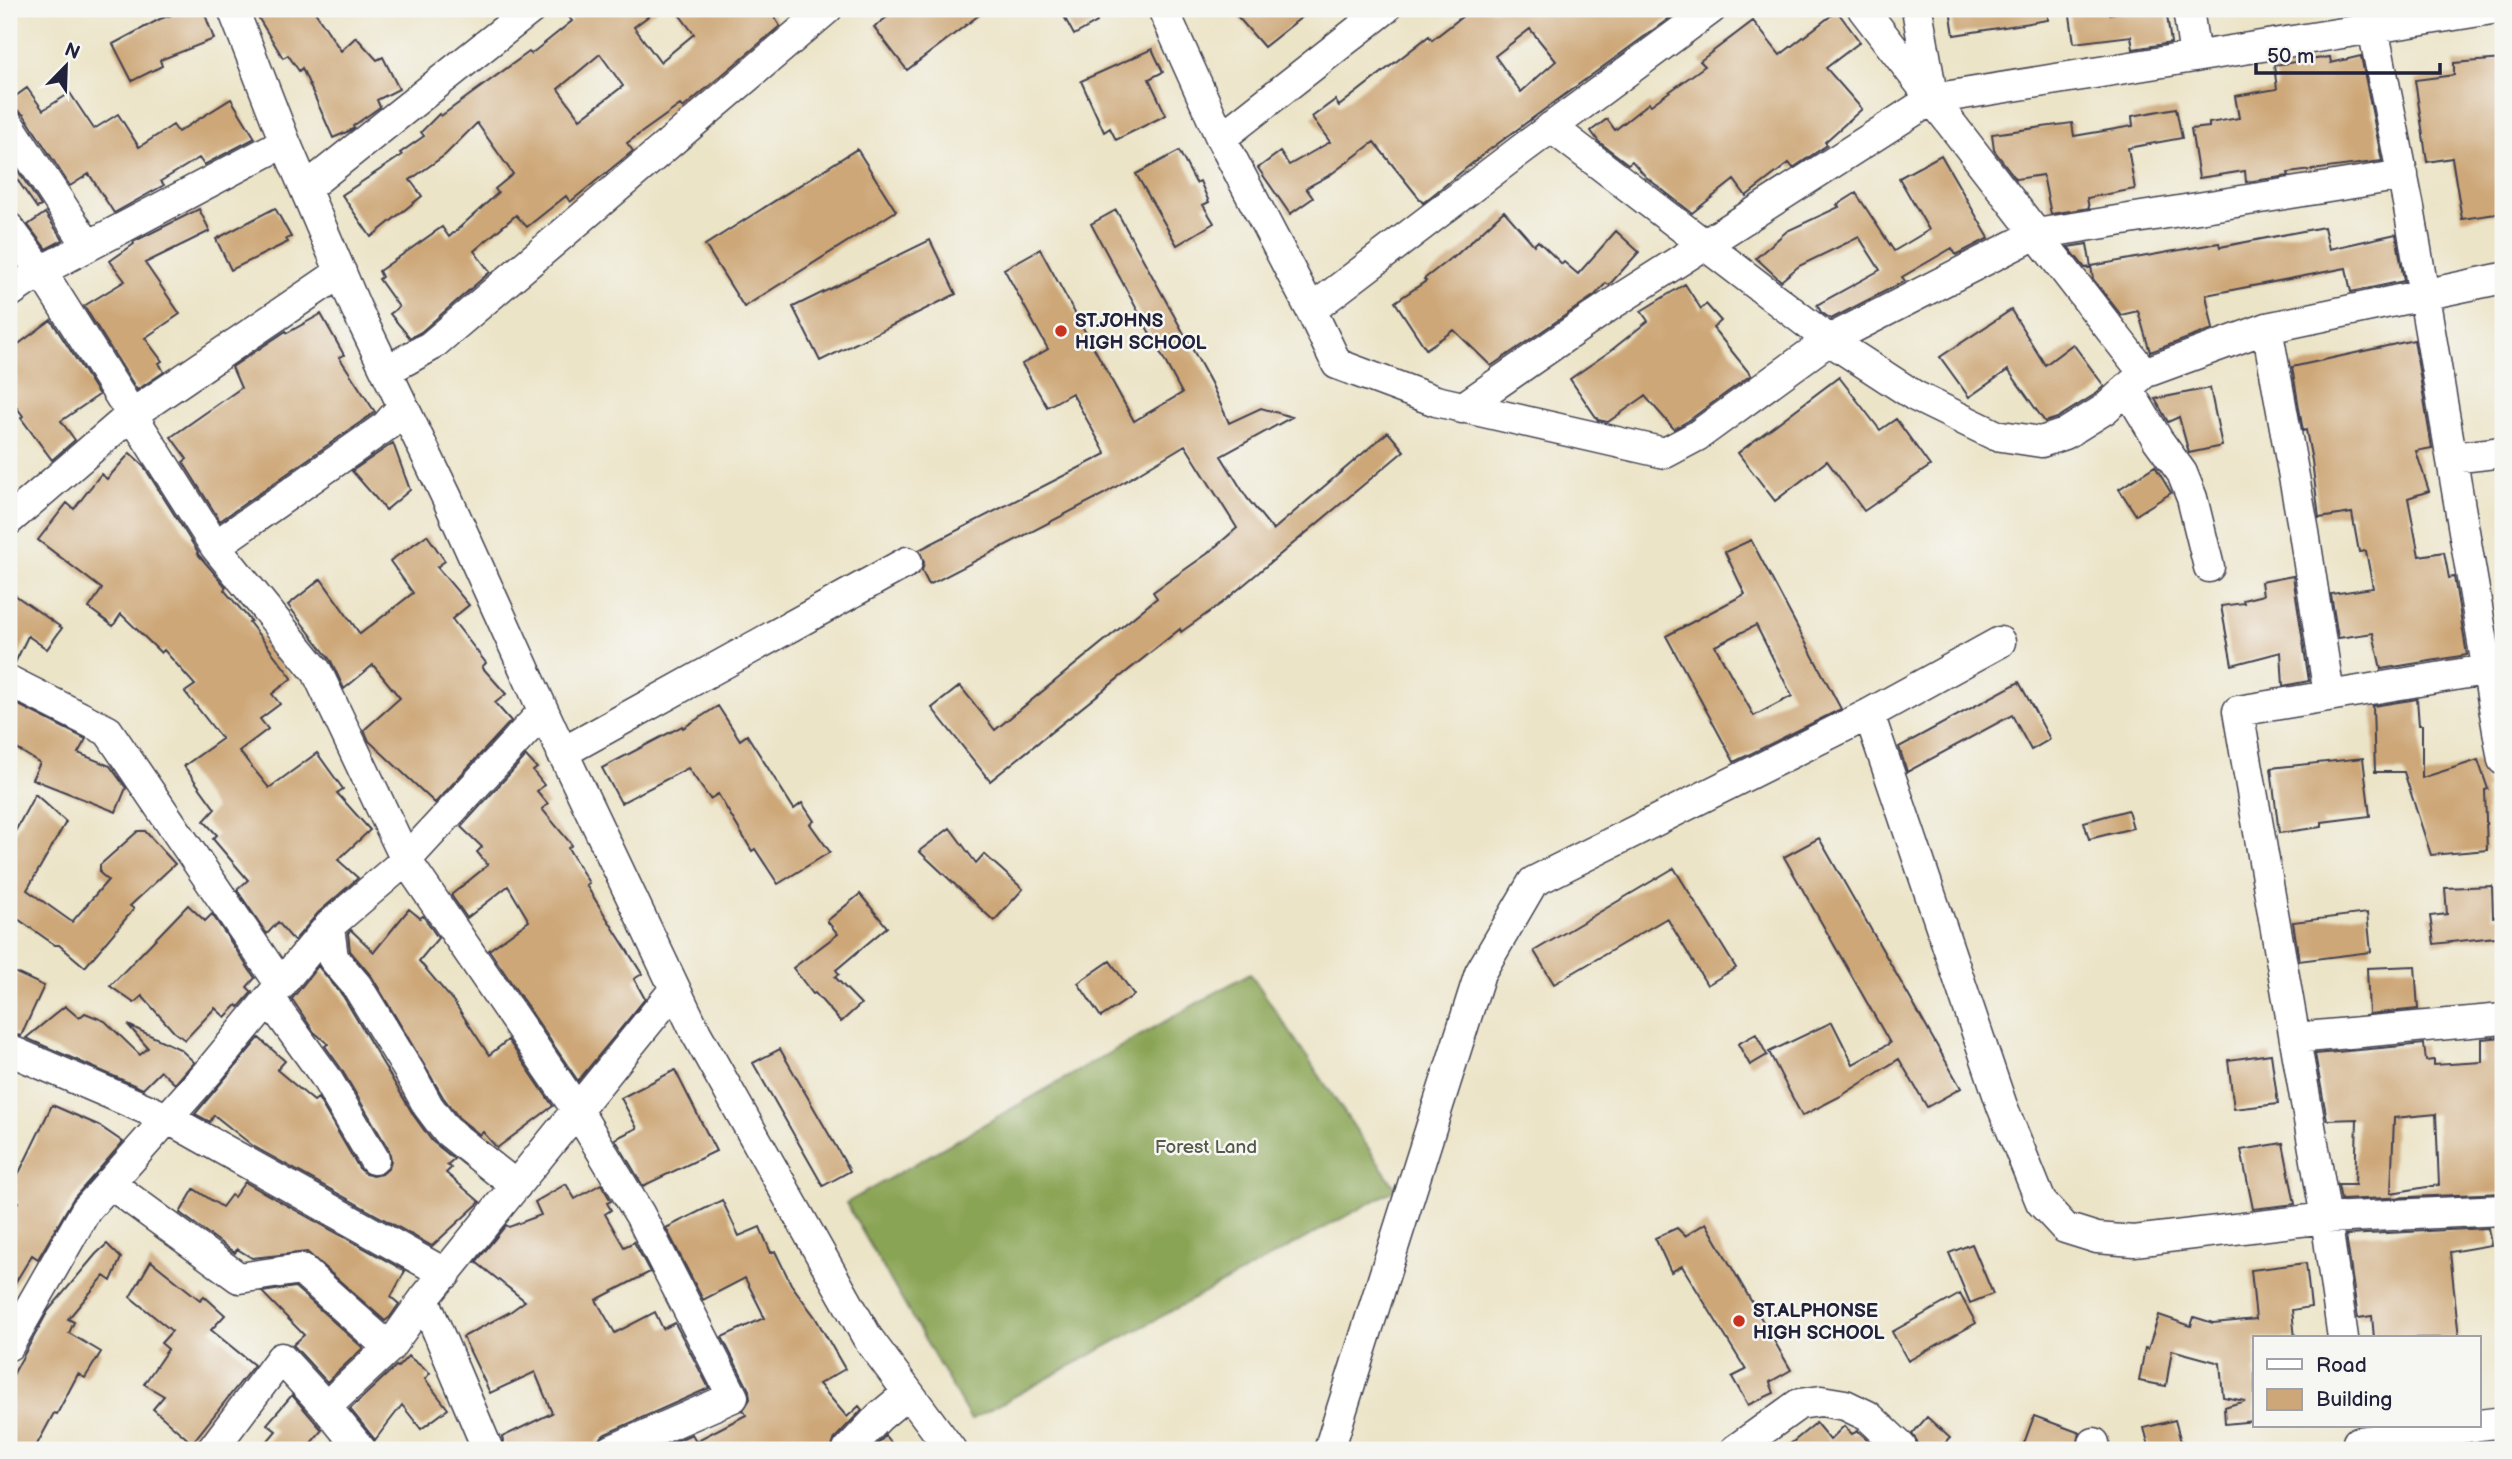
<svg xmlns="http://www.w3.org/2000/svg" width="2512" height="1459" font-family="'Balsamiq Sans',sans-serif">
	<rect width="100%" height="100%" fill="#f6f6f2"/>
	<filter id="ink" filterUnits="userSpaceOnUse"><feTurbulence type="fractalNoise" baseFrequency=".0143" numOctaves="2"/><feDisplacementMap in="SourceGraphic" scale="14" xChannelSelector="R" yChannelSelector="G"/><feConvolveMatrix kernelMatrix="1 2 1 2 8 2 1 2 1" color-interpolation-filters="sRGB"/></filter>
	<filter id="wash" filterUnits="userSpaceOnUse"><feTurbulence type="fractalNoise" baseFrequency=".00686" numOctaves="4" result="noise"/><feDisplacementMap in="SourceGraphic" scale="28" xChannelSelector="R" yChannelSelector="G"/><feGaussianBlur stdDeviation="1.57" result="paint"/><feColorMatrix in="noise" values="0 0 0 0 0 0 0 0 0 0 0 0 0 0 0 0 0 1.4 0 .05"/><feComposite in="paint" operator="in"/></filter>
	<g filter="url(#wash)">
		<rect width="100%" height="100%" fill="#ece4c7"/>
		<path fill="#8aa455" stroke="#566348" stroke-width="2" d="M1250,973L1396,1189L971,1420L846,1203Z"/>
		<g id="blocks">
			<path fill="#cda778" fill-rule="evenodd" d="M188,9H203L214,39L160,60L162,66L132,81L113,44L160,19Z
				M253,9H313L341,51L356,37L377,60L383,57L399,89L377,100L380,107L353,126L354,128L349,131L333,138L302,68L299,71L288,55L283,58Z
				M580,9H658L634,27L660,62L694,34L675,9H769L780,26L683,108L680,105L627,143L633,151L570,202L566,196L527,227L516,215L474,251L490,272L421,332L410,338L390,314L399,307L379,279L382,277L379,271L442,227L449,237L498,193L495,189L513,174L477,123L445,155L410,180L422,196L371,237L342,195L402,155L400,153L424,136L421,132L439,114L441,116L529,52L531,54L572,21L569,17ZM600,54L623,86L580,119L558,89Z
				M898,9H987L907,70L874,27Z
				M1060,9H1090L1097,22L1074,35Z
				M1231,9H1312L1264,47Z
				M1472,9H1682L1485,153L1423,203L1374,142L1330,175L1306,188L1313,198L1290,214L1258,168L1280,152L1289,165L1330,142L1312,117L1335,100L1339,106L1429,36L1432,40ZM1530,29L1556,61L1521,92L1495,56Z
				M1950,9H2047L2048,20L1954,35Z
				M2069,9H2109L2110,14L2145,9H2166L2171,43L2133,49L2131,36L2074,43Z
				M1837,11L1860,42L1826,68L1862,109L1825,142L1827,145L1793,168L1789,163L1746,196L1734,180L1692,213L1646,177L1632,161L1628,164L1599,142L1591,131L1607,119L1615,130L1649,103L1651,105L1705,66L1700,61L1753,21L1780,55Z
				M1152,49L1163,72L1149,79L1166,115L1116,140L1110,128L1104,132L1081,81Z
				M2361,56L2382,161L2288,173L2289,176L2246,182L2245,171L2199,178L2191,129L2209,127V123L2239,118L2235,96L2277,89L2274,65L2330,57L2331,63Z
				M2503,59V213L2462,219L2452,158L2427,162L2415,80L2454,75V63Z
				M27,88L43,110L70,93L94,129L118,114L139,147L173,125L178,132L231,99L255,138L204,165L199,158L161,181L164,185L114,213L89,174L70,186L24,115L17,110L9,108V101Z
				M2176,108L2182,138L2128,148L2135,189L2087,198L2089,208L2051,214L2043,175L2016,179L1994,150L1992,134L2072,123L2074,136L2133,126L2132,116Z
				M857,149L896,211L744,307L705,245Z
				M1179,151L1196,183L1200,181L1209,202L1203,205L1214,223L1177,245L1136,174Z
				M1941,155L1989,238L1956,255L1952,248L1902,277L1905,281L1831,319L1821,312L1817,305L1880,270L1859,237L1799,266L1781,281L1756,258L1787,231L1839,207L1837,205L1856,193L1894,251L1929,230L1899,178Z
				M9,157L41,206L37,208L9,168Z
				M275,208L291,237L286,239L288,242L231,270L216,239Z
				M199,209L210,231L145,263L180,314L145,338L162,361L159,363L164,372L137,390L84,306L125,281L110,261L134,244L133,242Z
				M1116,210L1211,383L1229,423L1261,408L1292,417L1221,456L1247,498L1273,530L1388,432L1404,451L1222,603L1181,632L1180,629L990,781L932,708L960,686L995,730L1157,598L1153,592L1207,554L1237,528L1185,445L1104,494L929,585L922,571L924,562L919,550L1106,454L1072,393L1047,407L1022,364L1048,349L1004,269L1040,249L1134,421L1182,393L1091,224Z
				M1504,211L1534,245L1538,241L1562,264L1564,262L1578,274L1616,231L1639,252L1609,285L1606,283L1595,295L1491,366L1454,330L1426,349L1395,302L1426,281L1424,279L1452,257L1453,258Z
				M45,213L63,240L46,249L28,225Z
				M2324,227L2329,249L2396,234L2404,281L2351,292L2346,268L2206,295L2213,329L2150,352L2138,311L2121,315L2093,279L2091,266L2219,243L2220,247Z
				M930,240L956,294L820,361L793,307Z
				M2087,244L2091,267L2085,268L2068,247Z
				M1685,284L1701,309L1706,304L1721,321L1713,328L1751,375L1688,421L1674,429L1645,396L1608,422L1598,420L1570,379L1609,352L1648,321L1641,311Z
				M2011,310L2045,365L2073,344L2104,386L2094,395L2057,418L2045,422L2008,370L1969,397L1940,357Z
				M321,314L344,355L339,357L375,412L220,521L183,462L187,459L171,437L241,388L232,367L286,331L287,333Z
				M51,320L99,395L61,421L75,440L52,460L21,418L23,416L9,397V351Z
				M2414,340L2432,448L2416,451L2429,491L2408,498L2419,556L2444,552L2449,578L2454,577L2467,655L2381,669L2373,633L2338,638L2331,594L2373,588L2366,551L2359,552L2352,513L2319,518L2312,461L2306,430L2303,431L2292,367Z
				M1839,377L1880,430L1896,419L1930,466L1864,511L1827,461L1775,501L1738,453Z
				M2210,388L2222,446L2189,453L2179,417L2168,422L2155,399Z
				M393,443L410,490L386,510L352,471Z
				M130,453L143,465L198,552L197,553L226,587L224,590L251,621L249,622L292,678L272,694L280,704L260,719L268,729L239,751L269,788L317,753L343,789L337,793L370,830L338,860L358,878L318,913L294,941L278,922L267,934L237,890L248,880L213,839L217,835L204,821L215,809L184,766L222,739L185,692L195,685L164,650L161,653L121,614L113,626L89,608L102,589L38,540L67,503L74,509L101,474L107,479Z
				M2155,466L2171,493L2136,515L2119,489Z
				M427,535L445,561L437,567L469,605L452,619L486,663L482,667L506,694L495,703L511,721L435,803L369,741L364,730L400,698L373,665L344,689L331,661L288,605L321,579L360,634L413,593L390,561Z
				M1751,540L1841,709L1734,762L1666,636L1745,594L1725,552ZM1756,625L1792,696L1754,716L1715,646Z
				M2293,576L2309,681L2283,686L2281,652L2232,665L2221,606L2244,603L2243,600L2263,595L2261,582Z
				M9,591L62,628L47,649L28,636L14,665L9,664Z
				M2019,682L2050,739L2031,750L2012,715L1907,772L1899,747Z
				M2417,699L2419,725H2422V778L2478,760L2488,789L2485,790L2487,850L2431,855L2404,772H2375L2373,706Z
				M9,700L86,739L78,753L110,766L126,788L116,812L32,779L40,763L9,744Z
				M718,706L740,740L747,735L794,809L802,803L814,821L810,824L830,852L778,884L755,849L752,851L718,794L710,799L688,768L621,803L602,768L682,726L683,728Z
				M526,756L537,768L533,771L544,785L537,791L548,804L542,809L572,845L568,848L589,883L586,885L642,974L634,979L645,999L578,1081L489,950L529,921L508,886L467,918L451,895L488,865L477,852L482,847L461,827Z
				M2363,758L2370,816L2322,822V827L2279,833L2271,768Z
				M35,794L66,822L27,890L72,922L108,880L100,873V865L138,831H145L175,864L130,906L134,909L85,967L59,945H55L12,915L9,920V843Z
				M2128,810L2133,828L2089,839L2084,822Z
				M950,828L976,863L984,854L1023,889L994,921L919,851Z
				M1819,838L1961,1088L1927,1107L1899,1059L1841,1096L1802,1116L1769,1052L1832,1022L1853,1064L1890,1043L1784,857Z
				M1674,868L1736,968L1707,985L1667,918L1554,984L1534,951Z
				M2492,886L2493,917L2503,916V936L2434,944L2430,916L2447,914L2445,888Z
				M860,894L887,927L836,970L839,974L835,977L861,1004L841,1022L815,993L813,994L793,968L838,934L827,921Z
				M188,905L205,921L212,914L255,978L247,987L252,992L239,1007L237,1005L225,1017L215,1008L185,1040L174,1032L142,996L134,1003L110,986Z
				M409,909L420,918L423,916L438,938L419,961L454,1002L489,1055L508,1040L553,1106L497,1148L483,1132L480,1135L459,1118L443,1097L372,977L350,951L348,933L351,930L374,952Z
				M2367,913L2371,952L2299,961L2293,922Z
				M1110,961L1134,995L1101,1017L1078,983Z
				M318,966L343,996L414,1116L432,1141L454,1159L447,1165L451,1168L446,1173L480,1202L432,1246L253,1146L214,1115L210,1122L195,1114L259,1038L285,1061L277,1070L314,1101L318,1098L359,1168L366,1174L373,1176L382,1174L389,1168L391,1160L389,1150L340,1067L325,1046L328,1044L314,1032L292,999Z
				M2415,966L2418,1009L2369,1014L2367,968Z
				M14,972L44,986L21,1036L9,1033V982Z
				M65,1006L79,1018L85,1013L105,1021L140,1055L148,1048L128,1025L180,1049L194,1062L175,1084L161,1071L143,1089L26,1038Z
				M1756,1034L1767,1055L1750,1065L1738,1044Z
				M2503,1037V1193L2341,1200L2338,1185H2355L2357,1119L2327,1120L2315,1054L2424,1044L2426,1061L2434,1060V1065L2482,1062V1039ZM2436,1114L2439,1185L2391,1193L2394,1118Z
				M780,1049L850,1171L823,1186L753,1063Z
				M2271,1054L2278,1104L2234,1109L2228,1060Z
				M675,1070L716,1151L643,1186L615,1139L637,1128L621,1098Z
				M52,1105L98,1125L123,1142L73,1199L38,1259L32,1255L9,1293V1216L18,1202L9,1196V1188L20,1171Z
				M2283,1143L2295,1204L2253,1209L2241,1150Z
				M245,1182L405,1271L391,1297L399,1304L390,1317L385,1321L307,1252L252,1258L237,1249L235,1253L180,1213L194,1189L222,1207L231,1195L234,1197Z
				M566,1184L575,1199L601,1184L611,1201L607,1203L611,1210L605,1214L624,1247L634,1242L650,1272L596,1300L615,1333L655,1312L663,1329L675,1323L709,1388L605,1434L598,1440L595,1450H505L502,1437L552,1413L535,1372L490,1393L463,1337L510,1312L525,1301L476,1262L506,1225L509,1227L541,1215L535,1202Z
				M722,1200L739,1236L760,1227L771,1253L775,1251L791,1284L815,1317L845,1369L819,1384L847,1417L859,1406L862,1410L835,1438L831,1450H655L692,1434L696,1441L746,1415L743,1410L750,1399L749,1390L722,1337L764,1318L762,1312L745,1278L703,1300L666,1228Z
				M1706,1223L1791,1370L1770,1382L1774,1393L1748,1405L1732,1377L1746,1370L1682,1266L1671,1272L1655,1238L1677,1228L1685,1236Z
				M2488,1228L2491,1245L2450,1252L2459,1338H2374L2372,1316L2358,1318L2346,1235Z
				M107,1244L121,1258L111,1281L104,1276L68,1319L74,1322L69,1333L101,1352L85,1378L78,1374L57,1414L54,1413L34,1450H9V1382L48,1311L96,1254Z
				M1972,1244L1993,1294L1970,1303L1949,1253Z
				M151,1261L200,1300L204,1296L225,1315L211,1330L254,1365L192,1443L153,1409L164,1396L144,1384L168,1349L161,1343L172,1331L130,1297Z
				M2306,1263L2311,1307L2292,1310L2295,1338H2255V1421L2225,1424L2224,1407L2245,1401L2223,1397L2220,1363L2172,1350L2166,1386L2139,1381L2145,1348L2148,1349L2159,1315L2191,1326L2194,1317L2213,1323L2256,1319L2251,1270Z
				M295,1287L363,1348L327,1382L293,1345L304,1335L262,1292Z
				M1960,1294L1976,1323L1908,1361L1892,1332Z
				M408,1356L430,1373L425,1379L448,1409L421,1429L402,1405L375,1440L350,1409L396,1366L398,1367Z
				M292,1395L322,1430L305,1450H260L276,1431L267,1424Z
				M2034,1416L2080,1433L2076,1450H2033L2023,1446Z
				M1927,1417L1950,1438L1938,1450H1918L1917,1441L1912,1434Z
				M2175,1420L2181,1442L2150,1450L2144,1428Z
				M1816,1423L1830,1440L1844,1426L1852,1434L1858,1431L1879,1450H1783Z
				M885,1436L898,1450H872Z"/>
		</g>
	</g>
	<g filter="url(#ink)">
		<use href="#blocks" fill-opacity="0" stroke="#403f50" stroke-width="2"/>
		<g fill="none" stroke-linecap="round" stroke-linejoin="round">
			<defs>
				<path id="minor" d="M233,9L285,142L356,308L447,498L552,730L696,1033L867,1337L951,1450
					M1163,9L1221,138L1311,310L1337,364L1436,401L1665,453L1697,436L1829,340L1551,127
					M1863,9L1932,99L2492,9
					M1917,9L1932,95
					M2188,9L2195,57
					M2373,28L2409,208L2503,760
					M9,125L88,246
					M1221,138L1385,9
					M306,188L531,9
					M9,228L41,271L215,546L317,672L406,860L577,1110L640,1215L733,1397L612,1450
					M9,293L41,271L285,142
					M1311,310L1522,149L1711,9
					M2267,328L2304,532L2329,695
					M386,371L431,346L827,9
					M2144,373L2105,409L2065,434L2041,442L1995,435L1915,396L1829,340L2036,234L2403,175
					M2127,388L2158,440L2182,473L2192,498L2209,567
					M1462,408L1615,302L1932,99L2144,373L2267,328L2503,278
					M2452,458L2503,452
					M9,520L131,415L341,272
					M215,546L386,426L403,406
					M9,681L108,731L281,985
					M1869,714L2002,1106L2041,1202L2065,1228L2097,1238L2134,1241L2326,1218L2503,1210
					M562,753L907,562
					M329,926L333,958L357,986L409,1071L428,1106L446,1130L516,1186
					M271,997L280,1014L325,1076L374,1159
					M2295,1038L2503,1019
					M9,1050L167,1118L446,1274
					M109,1183L239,1278L301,1269L389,1348
					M424,1299L488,1450
					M2343,1338L2326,1218L2238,711L2503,667
					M9,1345L86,1210L210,1070L329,926L406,860L543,712
					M326,1407L361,1450
					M2479,1425L2503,1422
					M2358,1442L2475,1426
					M2094,1443L2095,1450
					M212,1450L281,1358L326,1407L389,1348L424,1299L675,989
					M848,1450L879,1417L908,1393
					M1329,1450L1480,973L1533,882L1869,714L2000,642
					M1735,1450L1799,1404L1821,1401L1845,1405L1868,1416L1901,1447"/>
			</defs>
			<use href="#minor" stroke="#403f50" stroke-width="33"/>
			<use href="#minor" stroke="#fff" stroke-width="30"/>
		</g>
	</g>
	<g fill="#c8321e" stroke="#f6f6f2" stroke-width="2.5">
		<circle cx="1061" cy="331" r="7"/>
		<circle cx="1739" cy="1321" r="7"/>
	</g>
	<g text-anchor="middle" stroke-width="5" stroke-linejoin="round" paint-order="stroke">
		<g font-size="19" font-weight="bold" fill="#22223b" stroke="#f6f6f2" text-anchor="start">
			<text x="1075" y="327">ST.JOHNS<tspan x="1075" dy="22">HIGH SCHOOL</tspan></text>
			<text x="1753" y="1317">ST.ALPHONSE<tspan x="1753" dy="22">HIGH SCHOOL</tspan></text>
		</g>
		<g font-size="19" fill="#535847" stroke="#f6f6f2">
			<text x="1206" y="1153">Forest Land</text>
		</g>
	</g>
	<rect width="2512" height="1459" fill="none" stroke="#f6f6f2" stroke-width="35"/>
	<rect x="2253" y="1336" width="228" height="91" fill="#f6f6f2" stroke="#a1a1a9" stroke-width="2"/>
	<rect x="2267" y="1359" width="35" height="10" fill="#ffffff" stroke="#a1a1a9" stroke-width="2"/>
	<text x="2316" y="1372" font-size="21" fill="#22223b">Road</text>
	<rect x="2267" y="1389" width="35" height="21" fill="#cda778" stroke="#a1a1a9" stroke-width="2"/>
	<text x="2316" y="1406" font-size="21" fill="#22223b">Building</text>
	<g transform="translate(66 66) rotate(23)" stroke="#f6f6f2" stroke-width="5" paint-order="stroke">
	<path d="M0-5L12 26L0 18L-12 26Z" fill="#22223b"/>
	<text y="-10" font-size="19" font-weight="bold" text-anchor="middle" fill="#22223b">N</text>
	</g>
	<path d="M2256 63v10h184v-10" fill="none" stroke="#22223b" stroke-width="3.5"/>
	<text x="2267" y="63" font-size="21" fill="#22223b" stroke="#f6f6f2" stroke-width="5" paint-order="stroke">50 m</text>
</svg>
